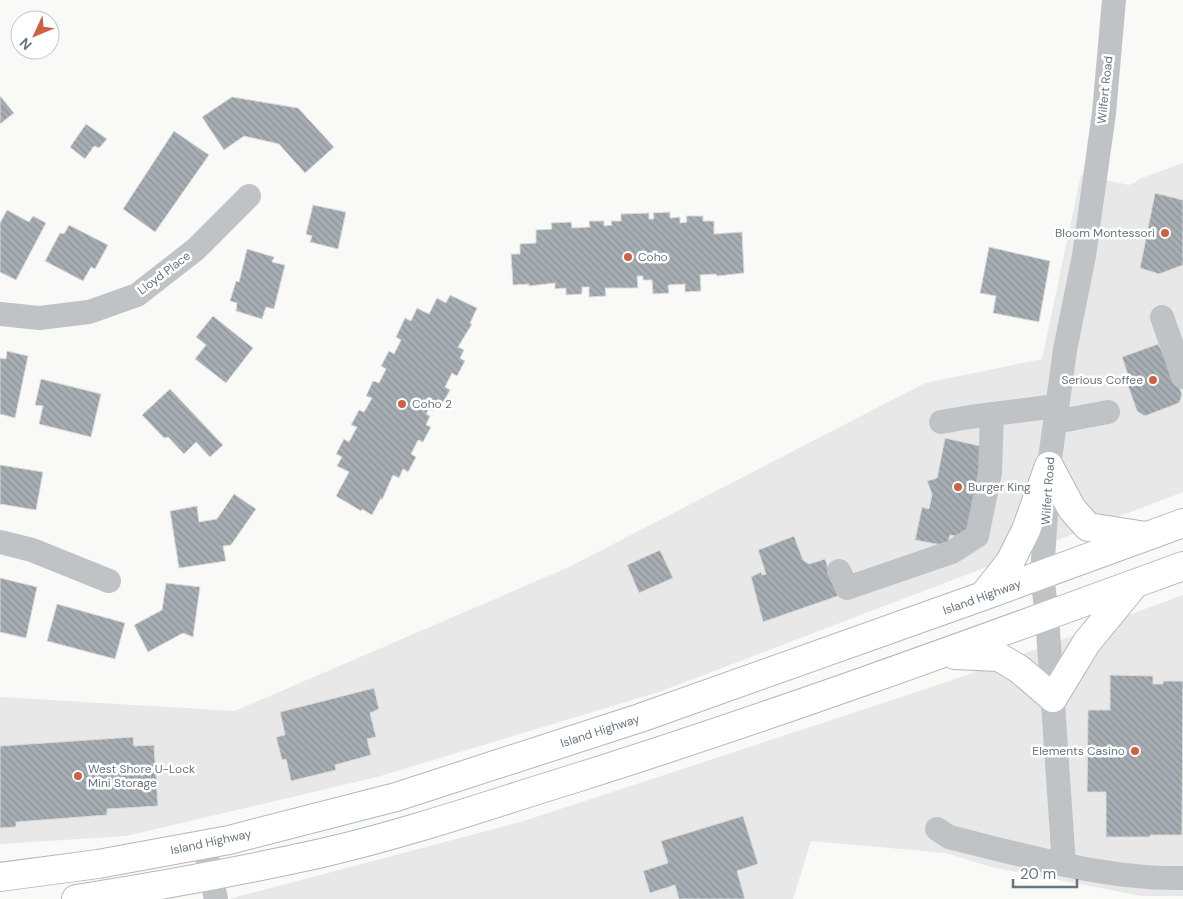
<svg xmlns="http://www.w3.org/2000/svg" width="1183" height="899" font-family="'DM Sans',sans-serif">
	<defs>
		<pattern id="building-back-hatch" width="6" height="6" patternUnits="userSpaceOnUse" patternTransform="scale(1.25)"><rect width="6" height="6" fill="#a7aeb3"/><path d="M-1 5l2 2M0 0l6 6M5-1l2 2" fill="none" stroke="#8c9297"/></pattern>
	</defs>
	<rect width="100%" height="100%" fill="#f9f9f7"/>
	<path fill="#e7e8e7" d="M1183,163V492L659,692L377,777L126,836L0,844V697L235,711L569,567L925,383L1042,359L1081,175L1129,185L1136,182L1137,180Z
		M1183,595V896H1142L991,867L946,853L811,841L793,899H229L524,821L947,682Z"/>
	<path fill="url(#building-back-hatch)" stroke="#dbdbd9" d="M0,96L14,113L0,124Z
		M232,97L298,108L334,147L305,173L279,144L244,136L224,150L202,117Z
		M86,124L107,139L99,148L94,146L85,159L70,147Z
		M174,131L209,155L155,232L123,209Z
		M1155,193L1183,200V265L1159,274L1140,268Z
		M313,205L346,212L338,249L310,242L312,236L306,234Z
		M7,210L29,222L33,216L46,223L16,280L0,272V223Z
		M670,212V218L680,217V223L687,222L686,216H703V221H714V234L742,232L744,273L717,276L716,274L700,275L701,291L685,292V284L668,285L669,293L653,294L652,280H643V276H637L638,288H605L606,296L589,297V287H582V294L566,295V288L555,289V283L529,286V284L513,285L511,254H520V244L536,243V230L552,229L551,223L571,222L572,228L590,227L589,221H604V226L612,225L611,221H621V214L649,213V219H654L653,213Z
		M69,225L108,245L95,269L91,267L83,281L45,261L60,233L64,234Z
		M989,247L1050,261L1039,322L993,313L996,296L980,293Z
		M247,249L274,257L272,262L285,265L274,309L266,307L262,319L236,311L237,303L230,301L236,281L239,282Z
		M450,295L477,308L470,323L472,324L458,347L464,350L460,358L465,361L457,376L452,373L445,387L450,390L442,405L437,402L433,411L429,409L426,414L430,416L426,425L431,427L423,442L418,440L411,454L416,457L408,472L403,469L399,478L393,475L382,500L381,498L372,515L362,509L361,511L336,496L349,472L337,466L342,457L336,454L344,439L349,442L357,427L351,425L359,410L364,412L372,398L366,396L373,381L379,383L386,369L381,366L389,351L394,354L401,340L396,337L405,318L411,321L417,308L429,314L437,298L446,303Z
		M213,316L253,348L226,383L195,359L206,345L196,337Z
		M1158,344L1167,361L1172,366L1182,395L1179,403L1145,416L1137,411L1127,383L1129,378L1122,357Z
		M7,351L28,356L15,418L0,414V358L6,359Z
		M41,379L101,394L91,437L39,424L43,406L35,405Z
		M170,389L223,445L210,457L196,442L184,454L168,437L164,438L142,415Z
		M945,438L989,448L971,539L950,535L947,546L915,540L922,507L929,509L932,494L927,481L937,478Z
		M0,465L43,472L36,510L0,504Z
		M234,494L256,509L231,545L223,546L226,561L179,568L170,511L197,506L199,522L217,519Z
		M794,536L803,560L809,564L825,559L838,596L763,622L751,577L761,572L762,575L766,574L758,550Z
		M660,550L673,578L639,593L627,565Z
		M0,578L37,587L26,638L0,632Z
		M166,583L200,587L193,637L183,633L148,652L134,625L162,610Z
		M57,604L125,623L115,659L47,641Z
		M1110,675L1153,676V684H1163V681H1183L1182,835H1150V837H1106V792H1087L1088,710H1110Z
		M374,688L379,709L370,713L376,737L367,739L371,755L335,765L336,770L291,781L286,759L282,760L276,737L285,735L280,712Z
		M133,737L134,746L154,745L158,806L107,809V815L16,822V827L0,828V746Z
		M743,816L758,864L737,871L745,899H679L675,885L650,893L643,871L668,863L661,841Z"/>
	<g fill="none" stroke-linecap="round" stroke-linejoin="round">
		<defs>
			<path id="major" d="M1049,466L1072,509L1088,527L1146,536
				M983,596L1010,562L1026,530L1049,466
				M955,655L999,657L1019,669L1053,698L1087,642L1134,585
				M0,877L98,864L229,840L396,797L640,718L983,596L1183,523
				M76,899C159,886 241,871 322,853C409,833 494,803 579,777C782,713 983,639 1183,566"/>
		</defs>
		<use href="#major" stroke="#b3b7ba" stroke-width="30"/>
		<path stroke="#bfc3c6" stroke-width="24" d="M0,314L39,318L89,312L137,295L196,249L249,196
			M1162,317L1183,377
			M941,422L970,417L1057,406
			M1055,422L1108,412
			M0,542L32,550L109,581
			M839,571L847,588L952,552L977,536L990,473L992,414
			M937,829L949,837C1023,855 1107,880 1183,878
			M204,844L216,899
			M1064,865L1047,616L1042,575L1049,466L1065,350L1084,256L1104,113L1114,0"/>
		<use href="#major" stroke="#fff" stroke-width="28"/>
	</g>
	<g fill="#ce6043" stroke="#fff" stroke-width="2">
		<circle cx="1165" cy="233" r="5"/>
		<circle cx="628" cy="257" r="5"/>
		<circle cx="1153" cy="380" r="5"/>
		<circle cx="402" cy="404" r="5"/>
		<circle cx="958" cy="487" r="5"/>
		<circle cx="1135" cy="751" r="5"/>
		<circle cx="78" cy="776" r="5"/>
	</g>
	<g text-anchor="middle" stroke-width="5" stroke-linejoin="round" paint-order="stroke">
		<g font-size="12" fill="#67757e" stroke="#fff">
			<text transform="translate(1105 90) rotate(-84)" y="4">Wilfert Road</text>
			<text transform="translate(164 273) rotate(-37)" y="4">Lloyd Place</text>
			<text transform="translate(1048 491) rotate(-86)" y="4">Wilfert Road</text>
			<text transform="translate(982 597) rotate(-20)" y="4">Island Highway</text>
			<text transform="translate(600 731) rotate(-18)" y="4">Island Highway</text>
			<text transform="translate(211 842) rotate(-12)" y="4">Island Highway</text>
		</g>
		<g font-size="12" fill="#67757e" stroke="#fff" text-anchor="start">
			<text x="1155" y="237" text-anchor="end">Bloom Montessori</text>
			<text x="638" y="261">Coho</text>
			<text x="1143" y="384" text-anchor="end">Serious Coffee</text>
			<text x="412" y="408">Coho 2</text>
			<text x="968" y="491">Burger King</text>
			<text x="1125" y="755" text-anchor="end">Elements Casino</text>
			<text x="88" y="773">West Shore U-Lock<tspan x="88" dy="14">Mini Storage</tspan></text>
		</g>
	</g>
	<g transform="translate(35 35) rotate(226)"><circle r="24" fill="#ffffff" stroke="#c2c8cb"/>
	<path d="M0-4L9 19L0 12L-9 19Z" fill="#ce6043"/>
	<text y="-8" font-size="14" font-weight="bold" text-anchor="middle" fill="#67757e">N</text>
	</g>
	<path d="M1013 879v8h64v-8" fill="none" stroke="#67757e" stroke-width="2.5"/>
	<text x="1020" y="879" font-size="15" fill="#67757e" stroke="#ffffff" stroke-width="4" paint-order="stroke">20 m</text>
</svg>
